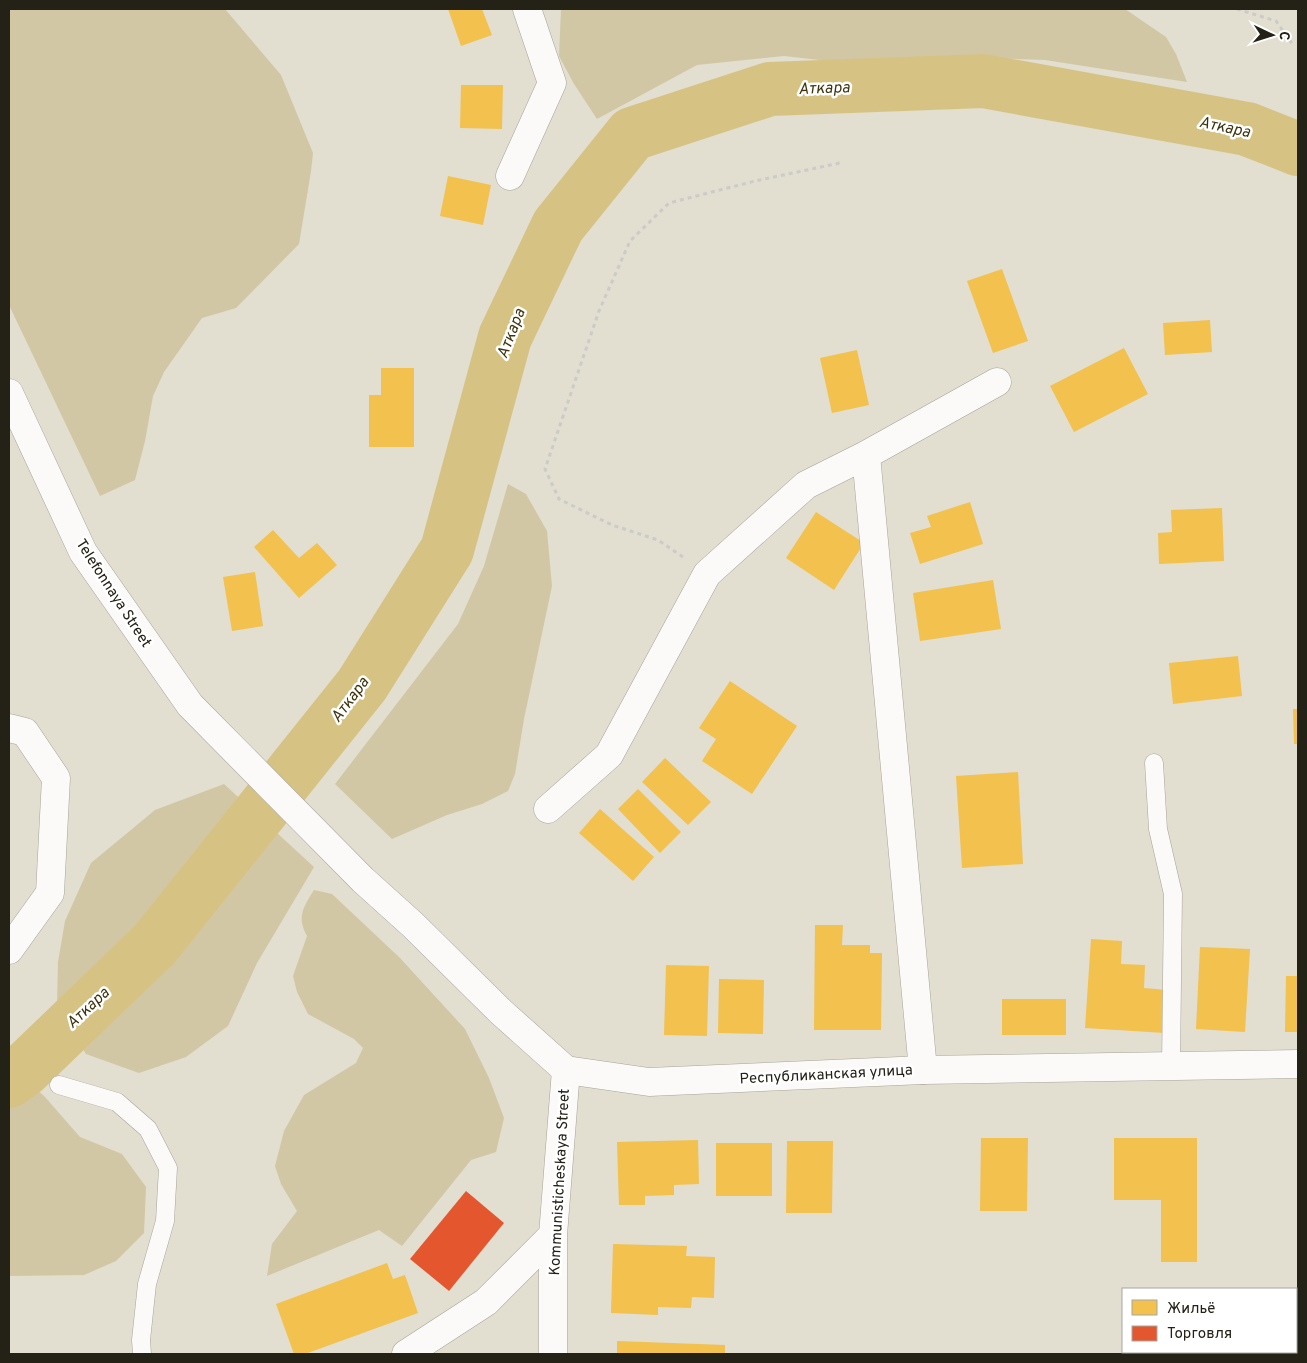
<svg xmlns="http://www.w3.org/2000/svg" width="1307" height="1363" font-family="Overpass,sans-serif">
	<rect width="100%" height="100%" fill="#e2ded0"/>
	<path fill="#d2c7a4" d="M9,9H225L281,75L313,153L311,171L299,244L236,308L202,318L164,372L153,396L145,441L135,480L100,496L9,305Z
		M561,9H1125L1166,37L1176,54L1187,82L1045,60L939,56L846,63L784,56L697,65L597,119L574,84L559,56Z
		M508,484L526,494L547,531L552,586L524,719L515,774L508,791L482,804L447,815L392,839L335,784L458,624L484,566Z
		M224,784L314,867L257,963L228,1026L186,1057L139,1073L86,1054L57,1005L58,962L65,921L91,863L155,810Z
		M314,890L332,894L400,958L465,1029L489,1078L504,1118L496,1152L471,1160L402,1246L379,1230L267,1276L272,1244L297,1211L281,1184L275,1166L284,1131L304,1095L356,1063L363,1048L354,1039L308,1014L297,992L293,976L307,936C296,917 304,906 314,890Z
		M9,1063L45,1097L80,1137L122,1154L146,1187L144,1233L116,1261L84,1275L9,1276Z"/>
	<path fill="#f2c14e" d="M448,9H482L492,35L461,46Z
		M461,85H503L502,129L460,128Z
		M448,176L491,185L483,225L440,216Z
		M1002,269L1028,341L993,353L967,281Z
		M1210,320L1212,352L1165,355L1163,323Z
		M1124,348L1148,394L1074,432L1050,386Z
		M857,350L869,405L832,413L820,358Z
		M381,368H414V447H369V395H381Z
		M970,502L983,544L920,564L910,533L931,527L927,516Z
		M1222,508L1224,561L1159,564L1158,533L1172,532L1171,510Z
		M816,512L864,543L834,590L786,558Z
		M273,530L299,558L317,543L337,565L299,598L254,547Z
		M255,572L263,626L232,631L223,577Z
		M993,580L1001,629L920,641L913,593Z
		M1238,656L1242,696L1173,704L1169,663Z
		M730,681L797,726L752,794L702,761L716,739L699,728Z
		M1293,709H1298V744H1294Z
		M665,758L711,802L688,825L642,782Z
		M1018,772L1023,864L962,868L956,776Z
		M638,789L681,832L660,853L618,809Z
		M600,809L654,857L633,881L579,833Z
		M815,925H843L842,945H870V953H882L881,1030H814Z
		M1091,939L1122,941L1121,964L1145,965L1144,988L1167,990L1165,1033L1085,1028Z
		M1200,947L1250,949L1245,1032L1196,1029Z
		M666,965L709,966L707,1036L664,1035Z
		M1286,976H1298V1032H1285Z
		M719,979L764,980L763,1034L718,1033Z
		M1002,999H1066V1035H1002Z
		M981,1138H1028L1027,1211H980Z
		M1114,1138H1197V1262H1161V1200H1114Z
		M698,1140L699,1184L674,1185V1195L645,1196V1205H619L617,1142Z
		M787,1141H833L832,1213H786Z
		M716,1143H772V1196H716Z
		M613,1244L687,1246L686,1256L715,1257L714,1298L692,1297L691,1308L658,1307V1315L611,1313Z
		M387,1263L393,1279L405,1275L418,1313L305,1354H294L276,1304Z
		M617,1341L725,1345V1354H617Z
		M1145,1352H1209V1354H1145Z"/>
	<path fill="#e4572e" d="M466,1191L504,1223L449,1291L410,1259Z"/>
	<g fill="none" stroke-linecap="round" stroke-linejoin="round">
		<path stroke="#d6c383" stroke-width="54" d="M9,1081L24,1070L155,944L362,685L447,550L505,337L558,226L632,134L770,89L983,81L1247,129L1298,149"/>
		<defs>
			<path id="service" d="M1154,763L1158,829L1173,894L1171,1066
				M59,1085L117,1102L148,1129L168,1168L165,1221L147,1284L141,1340L142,1354"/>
			<path id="minor" d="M510,176L552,83L527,9
				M866,455L923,1070
				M9,728L25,732L56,778L50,893L9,950
				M548,809L609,755L707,574L806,485L866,455L997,382
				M406,1354L486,1302L553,1235
				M553,1354V1235L566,1070"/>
			<path id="tertiary" d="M9,393L83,552L190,705L363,880L413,925L500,1011L566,1070L649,1082L923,1070L1298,1064"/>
		</defs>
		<use href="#service" stroke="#a7a499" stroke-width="19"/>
		<use href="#minor" stroke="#a7a499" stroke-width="29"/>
		<use href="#tertiary" stroke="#a7a499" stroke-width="29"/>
		<path stroke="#cccbc8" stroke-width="3" stroke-dasharray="4 4" stroke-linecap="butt" d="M1237,9L1276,21L1293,45
			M683,557L658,540L612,525L559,499L545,469L599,311L630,241L669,203L755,181L840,163"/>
		<use href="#service" stroke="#fbfaf8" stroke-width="18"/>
		<use href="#minor" stroke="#fbfaf8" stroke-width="28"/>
		<use href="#tertiary" stroke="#fbfaf8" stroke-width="28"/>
	</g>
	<g text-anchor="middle" stroke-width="5" stroke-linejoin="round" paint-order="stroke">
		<g font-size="15" fill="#242117" stroke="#fff">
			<text transform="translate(114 593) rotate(57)" y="5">Telefonnaya Street</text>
			<text transform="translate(826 1074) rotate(-3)" y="5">Республиканская улица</text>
			<text transform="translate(559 1182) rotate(-87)" y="5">Kommunisticheskaya Street</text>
		</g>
		<g font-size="16" font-style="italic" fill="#3f340f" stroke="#fff">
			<text transform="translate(824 87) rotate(-2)" y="6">Аткара</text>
			<text transform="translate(1225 126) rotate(12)" y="6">Аткара</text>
			<text transform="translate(510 333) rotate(-69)" y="6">Аткара</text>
			<text transform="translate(349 699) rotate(-53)" y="6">Аткара</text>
			<text transform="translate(87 1007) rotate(-43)" y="6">Аткара</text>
		</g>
	</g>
	<rect width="1307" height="1363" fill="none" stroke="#242117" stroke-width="20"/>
	<rect x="1122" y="1288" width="175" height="65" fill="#ffffff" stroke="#a7a6a2"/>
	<rect x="1132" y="1300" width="25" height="15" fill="#f2c14e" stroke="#a7a6a2"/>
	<text x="1167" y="1313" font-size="15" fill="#242117">Жильё</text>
	<rect x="1132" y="1326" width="25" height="15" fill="#e4572e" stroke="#a7a6a2"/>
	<text x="1167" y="1338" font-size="15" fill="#242117">Торговля</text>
	<g transform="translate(1272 35) rotate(94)" stroke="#ffffff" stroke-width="4" paint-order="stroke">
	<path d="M0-4L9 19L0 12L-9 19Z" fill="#242117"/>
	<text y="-8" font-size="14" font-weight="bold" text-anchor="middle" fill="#242117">С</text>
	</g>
</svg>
